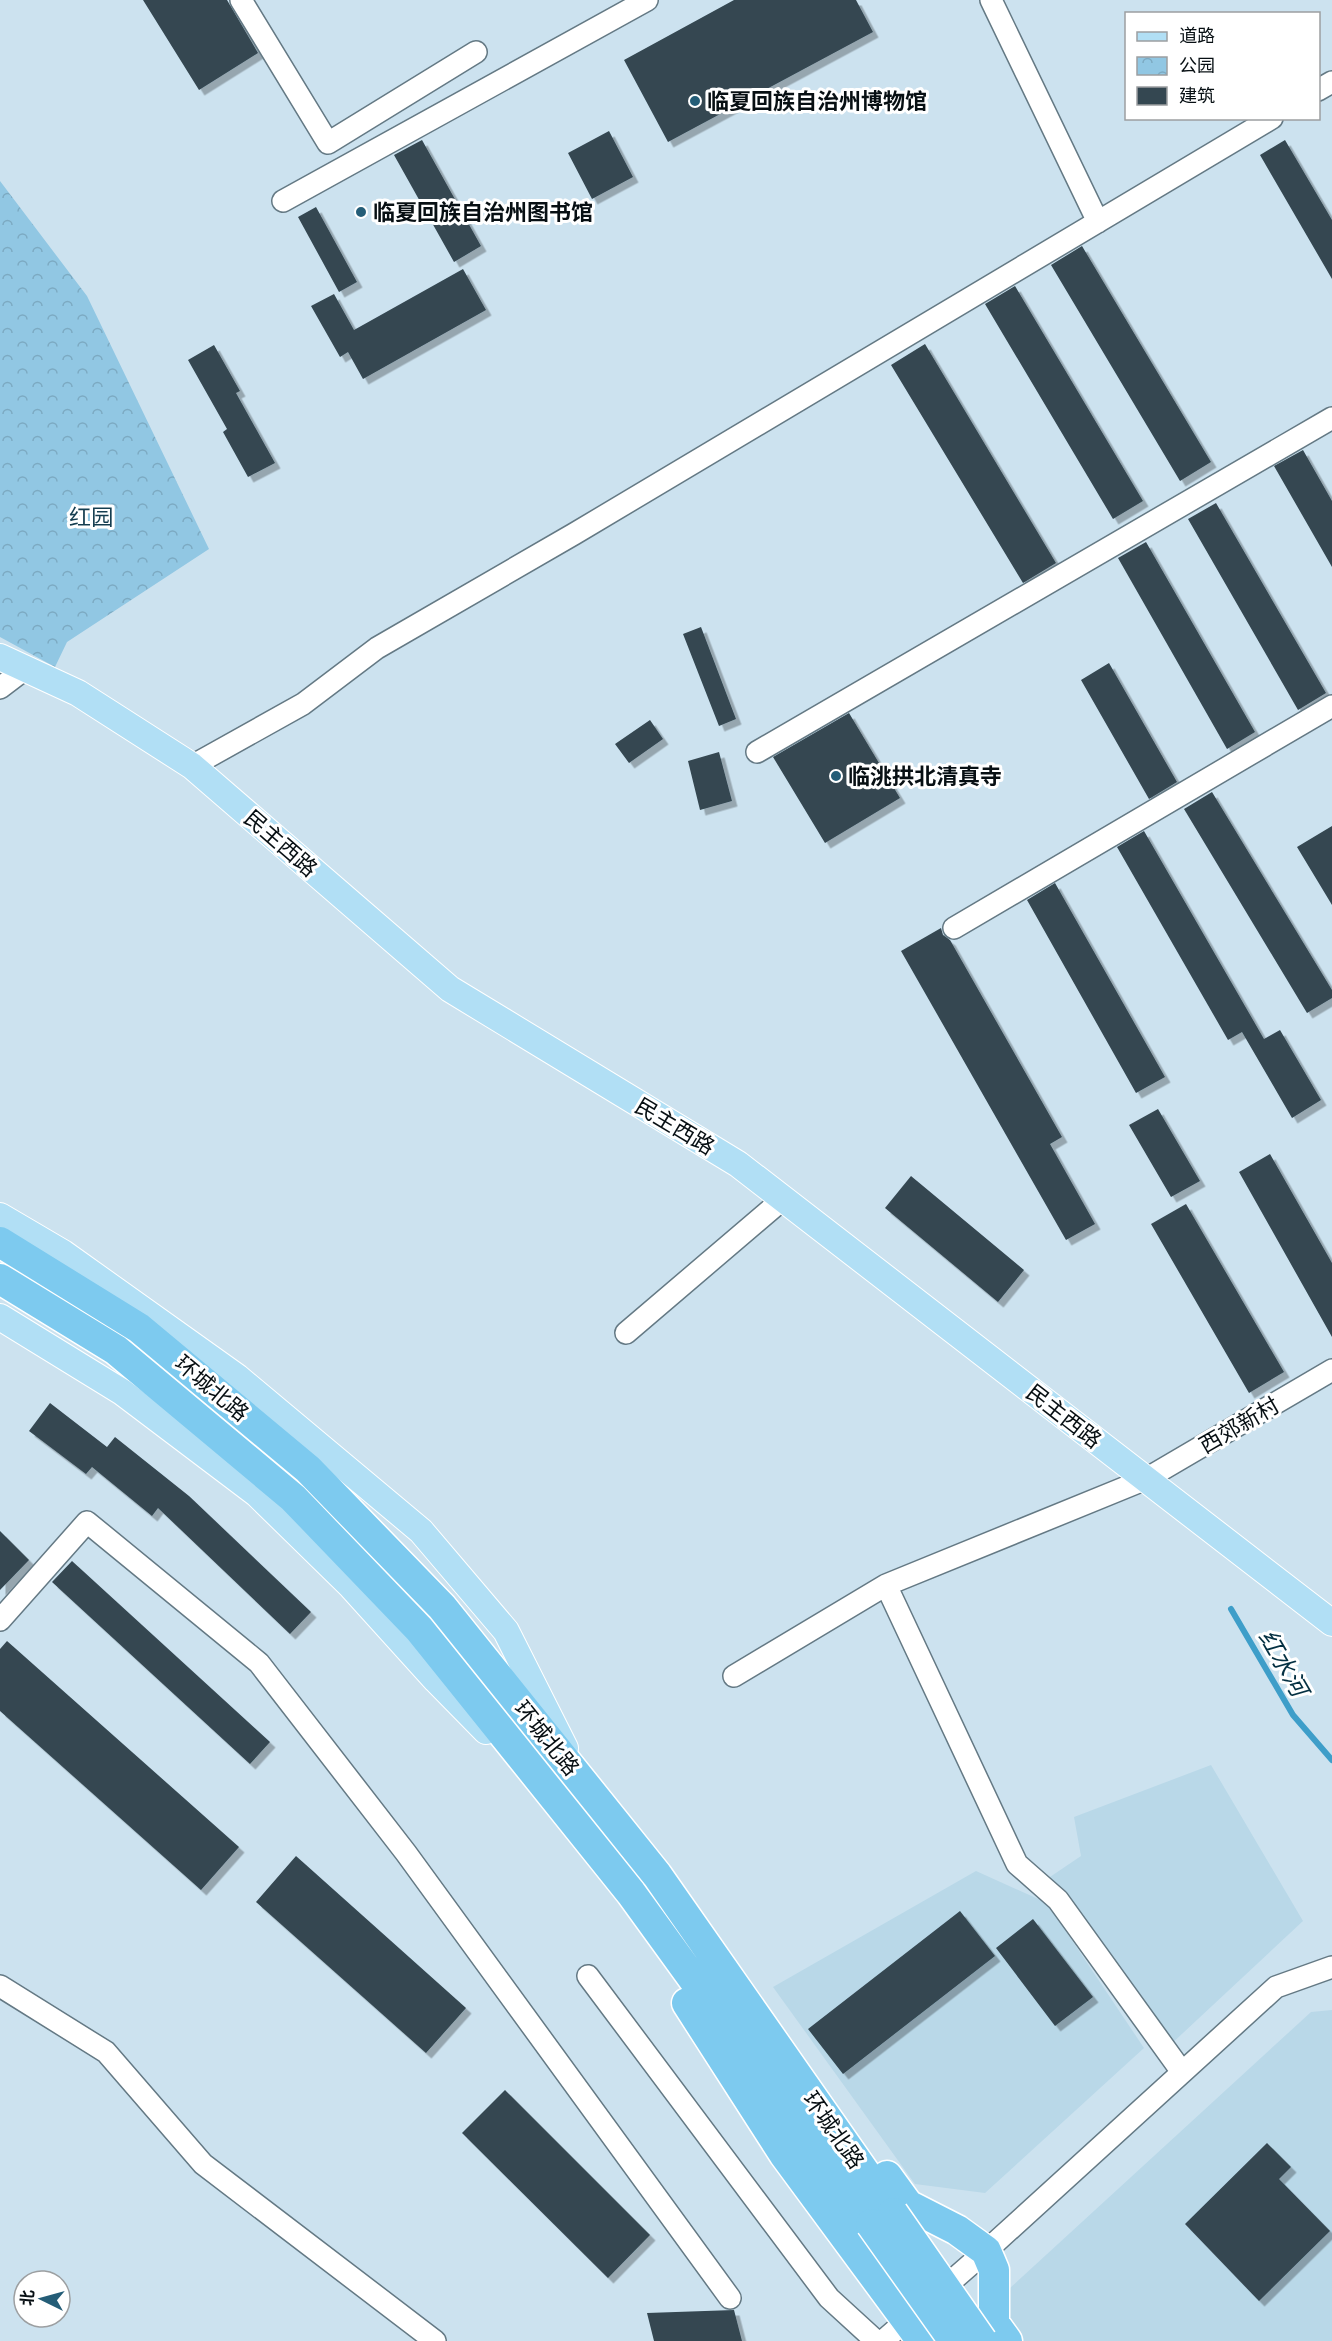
<svg xmlns="http://www.w3.org/2000/svg" width="1332" height="2341" font-family="Signika,'Noto Sans SC',sans-serif">
	<defs>
		<pattern id="park-crowns" width="20" height="18" patternUnits="userSpaceOnUse" patternTransform="scale(1.5)"><rect width="20" height="18" fill="#91c7e3"/><path d="M2 6a3 3 0 1 1 6 0M12 15a3 3 0 1 1 6 0" fill="none" stroke="#7caac2"/></pattern>
		<filter id="shadow"><feDropShadow dx="5.5" dy="5.5" stdDeviation="0" flood-color="#0004"/></filter>
	</defs>
	<rect width="100%" height="100%" fill="#cce2ef"/>
	<path fill="#b9d8e8" d="M1211,1765L1303,1921L1168,2047L1044,1881L1081,1856L1074,1817Z
		M976,1871L1047,1903L1144,2048L985,2193L915,2184L773,1987Z
		M1332,2010V2341H994L974,2321L1311,2012Z"/>
	<path fill="url(#park-crowns)" d="M0,181L87,296L209,549L67,642L55,667L0,637Z"/>
	<g fill="none" stroke-linecap="round" stroke-linejoin="round">
		<path stroke="#3e9ec9" stroke-width="6" d="M1231,1609L1293,1715L1332,1760"/>
	</g>
	<path fill="#344751" filter="url(#shadow)" d="M143,0H227L258,53L199,90Z
		M734,0H856L873,32L668,142L624,60Z
		M609,131L633,177L592,199L568,153Z
		M422,140L481,246L454,262L394,155Z
		M1285,140L1332,220V279L1260,155Z
		M316,207L357,282L339,292L298,217Z
		M1082,246L1211,462L1180,481L1051,265Z
		M463,269L486,310L363,379L348,352L340,357L311,306L334,294L354,330Z
		M1015,286L1143,501L1113,519L985,304Z
		M925,344L1056,563L1023,583L891,365Z
		M214,345L240,391L236,393L275,463L248,477L223,432L227,429L188,360Z
		M1303,450L1332,501V567L1274,466Z
		M1216,503L1326,693L1298,710L1188,519Z
		M1146,542L1255,732L1227,749L1118,558Z
		M701,627L736,719L719,726L683,634Z
		M1109,663L1177,782L1149,799L1081,680Z
		M849,713L900,798L825,843L773,757Z
		M650,720L663,739L629,763L615,744Z
		M719,752L732,801L700,810L688,761Z
		M1212,792L1332,990V998L1307,1013L1184,809Z
		M1332,826V905L1297,847Z
		M1144,831L1264,1039L1280,1030L1321,1100L1292,1118L1242,1032L1228,1040L1117,847Z
		M1055,883L1165,1077L1136,1093L1027,900Z
		M941,928L943,935L950,940L1062,1137L1050,1144L1095,1224L1066,1240L901,951Z
		M1158,1109L1200,1181L1171,1197L1129,1125Z
		M1270,1154L1332,1263V1337L1239,1172Z
		M911,1176L1024,1270L998,1302L885,1208Z
		M1186,1204L1284,1372L1249,1393L1151,1224Z
		M50,1403L107,1447L115,1437L189,1496L311,1612L290,1634L158,1508L152,1516L92,1467L86,1474L29,1431Z
		M0,1531L29,1560L0,1590Z
		M72,1561L270,1742L250,1764L52,1582Z
		M7,1641L239,1847L201,1890L0,1711V1649Z
		M296,1856L466,2008L426,2053L256,1902Z
		M960,1911L995,1956L843,2074L808,2029Z
		M1033,1919L1093,1997L1055,2026L996,1948Z
		M505,2090L650,2235L608,2278L462,2133Z
		M1267,2143L1291,2167L1279,2179L1330,2231L1259,2301L1185,2224Z
		M734,2310L742,2341H654L647,2313Z"/>
	<g fill="none" stroke-linecap="round" stroke-linejoin="round">
		<defs>
			<path id="minor" d="M241,0L328,143L476,52
				M991,0L1098,222
				M1318,90L1332,82
				M283,201L647,0
				M0,688L25,669
				M757,752L1332,418
				M192,766L303,704L377,648L574,534L1272,118
				M954,928L1332,706
				M626,1333L783,1199
				M886,1585L1017,1864L1058,1900L1182,2072
				M0,1620L87,1522L259,1663L406,1853L730,2298
				M734,1676L886,1585L1146,1479L1332,1370
				M588,1976L829,2298L876,2341
				M0,1986L106,2052L203,2164L435,2341
				M883,2341L986,2251L1276,1987L1332,1967"/>
			<path id="major" d="M0,657L78,693L192,766L450,989L738,1164L1332,1623
				M0,1216L63,1253L237,1377L421,1531L506,1631L565,1748
				M0,1317L122,1392L257,1494L351,1586L436,1680L486,1731"/>
			<path id="highway" d="M0,1242L139,1328L308,1469L442,1607L657,1875L893,2213
				M0,1279L116,1350L293,1498L419,1629L631,1893L871,2224
				M687,2003L784,2154L922,2341
				M887,2176L908,2205L957,2230L986,2251L994,2270V2323L1007,2341"/>
		</defs>
		<use href="#minor" stroke="#647984" stroke-width="24"/>
		<use href="#major" stroke="#fff" stroke-width="28"/>
		<use href="#highway" stroke="#fff" stroke-width="33"/>
		<use href="#minor" stroke="#fff" stroke-width="21"/>
		<use href="#major" stroke="#b1dff5" stroke-width="26"/>
		<use href="#highway" stroke="#7dcaef" stroke-width="30"/>
		<defs>
			<path id="highway-bridge" d="M893,2213L982,2341
				M871,2224L954,2341"/>
		</defs>
		<use href="#highway-bridge" stroke="#fff" stroke-width="33" stroke-linecap="butt"/>
		<use href="#highway-bridge" stroke="#7dcaef" stroke-width="30"/>
	</g>
	<g fill="#245d77" stroke="#fff" stroke-width="2">
		<circle cx="695" cy="101" r="6"/>
		<circle cx="361" cy="212" r="6"/>
		<circle cx="836" cy="776" r="6"/>
	</g>
	<g text-anchor="middle" stroke-width="6" stroke-linejoin="round" paint-order="stroke">
		<g font-size="22" font-weight="bold" fill="#070f13" stroke="#fff" text-anchor="start">
			<text x="707" y="109">临夏回族自治州博物馆</text>
			<text x="373" y="220">临夏回族自治州图书馆</text>
			<text x="848" y="784">临洮拱北清真寺</text>
		</g>
		<g font-size="22" fill="#143d50" stroke="#fff">
			<text x="91" y="525">红园</text>
		</g>
		<g font-size="22" fill="#070f13" stroke="#fff">
			<text transform="translate(281 843) rotate(41)" y="8">民主西路</text>
			<text transform="translate(675 1126) rotate(31)" y="8">民主西路</text>
			<text transform="translate(212 1388) rotate(40)" y="8">环城北路</text>
			<text transform="translate(1064 1416) rotate(38)" y="8">民主西路</text>
			<text transform="translate(1239 1425) rotate(-30)" y="8">西郊新村</text>
			<text transform="translate(547 1738) rotate(51)" y="8">环城北路</text>
			<text transform="translate(834 2130) rotate(55)" y="8">环城北路</text>
		</g>
		<g font-size="24" font-style="italic" fill="#043042" stroke="#fff">
			<text transform="translate(1283 1663) rotate(60)" y="8">红水河</text>
		</g>
	</g>
	<rect x="1125" y="12" width="195" height="108" fill="#ffffff" stroke="#9c9fa1" stroke-width="1.5"/>
	<rect x="1137" y="32" width="30" height="9" fill="#b1dff5" stroke="#9c9fa1" stroke-width="1.5"/>
	<text x="1179" y="42" font-size="18" fill="#070f13">道路</text>
	<rect x="1137" y="57" width="30" height="18" fill="url(#park-crowns)" stroke="#9c9fa1" stroke-width="1.5"/>
	<text x="1179" y="72" font-size="18" fill="#070f13">公园</text>
	<rect x="1137" y="87" width="30" height="18" fill="#344751" stroke="#9c9fa1" stroke-width="1.5"/>
	<text x="1179" y="102" font-size="18" fill="#070f13">建筑</text>
	<g transform="translate(42 2299) rotate(275)"><circle r="28" fill="#ffffff" stroke="#9c9fa1" stroke-width="1.5"/>
	<path d="M0-4.5L10 22L0 15L-10 22Z" fill="#245d77"/>
	<text y="-9" font-size="16" font-weight="bold" text-anchor="middle" fill="#070f13">北</text>
	</g>
</svg>
